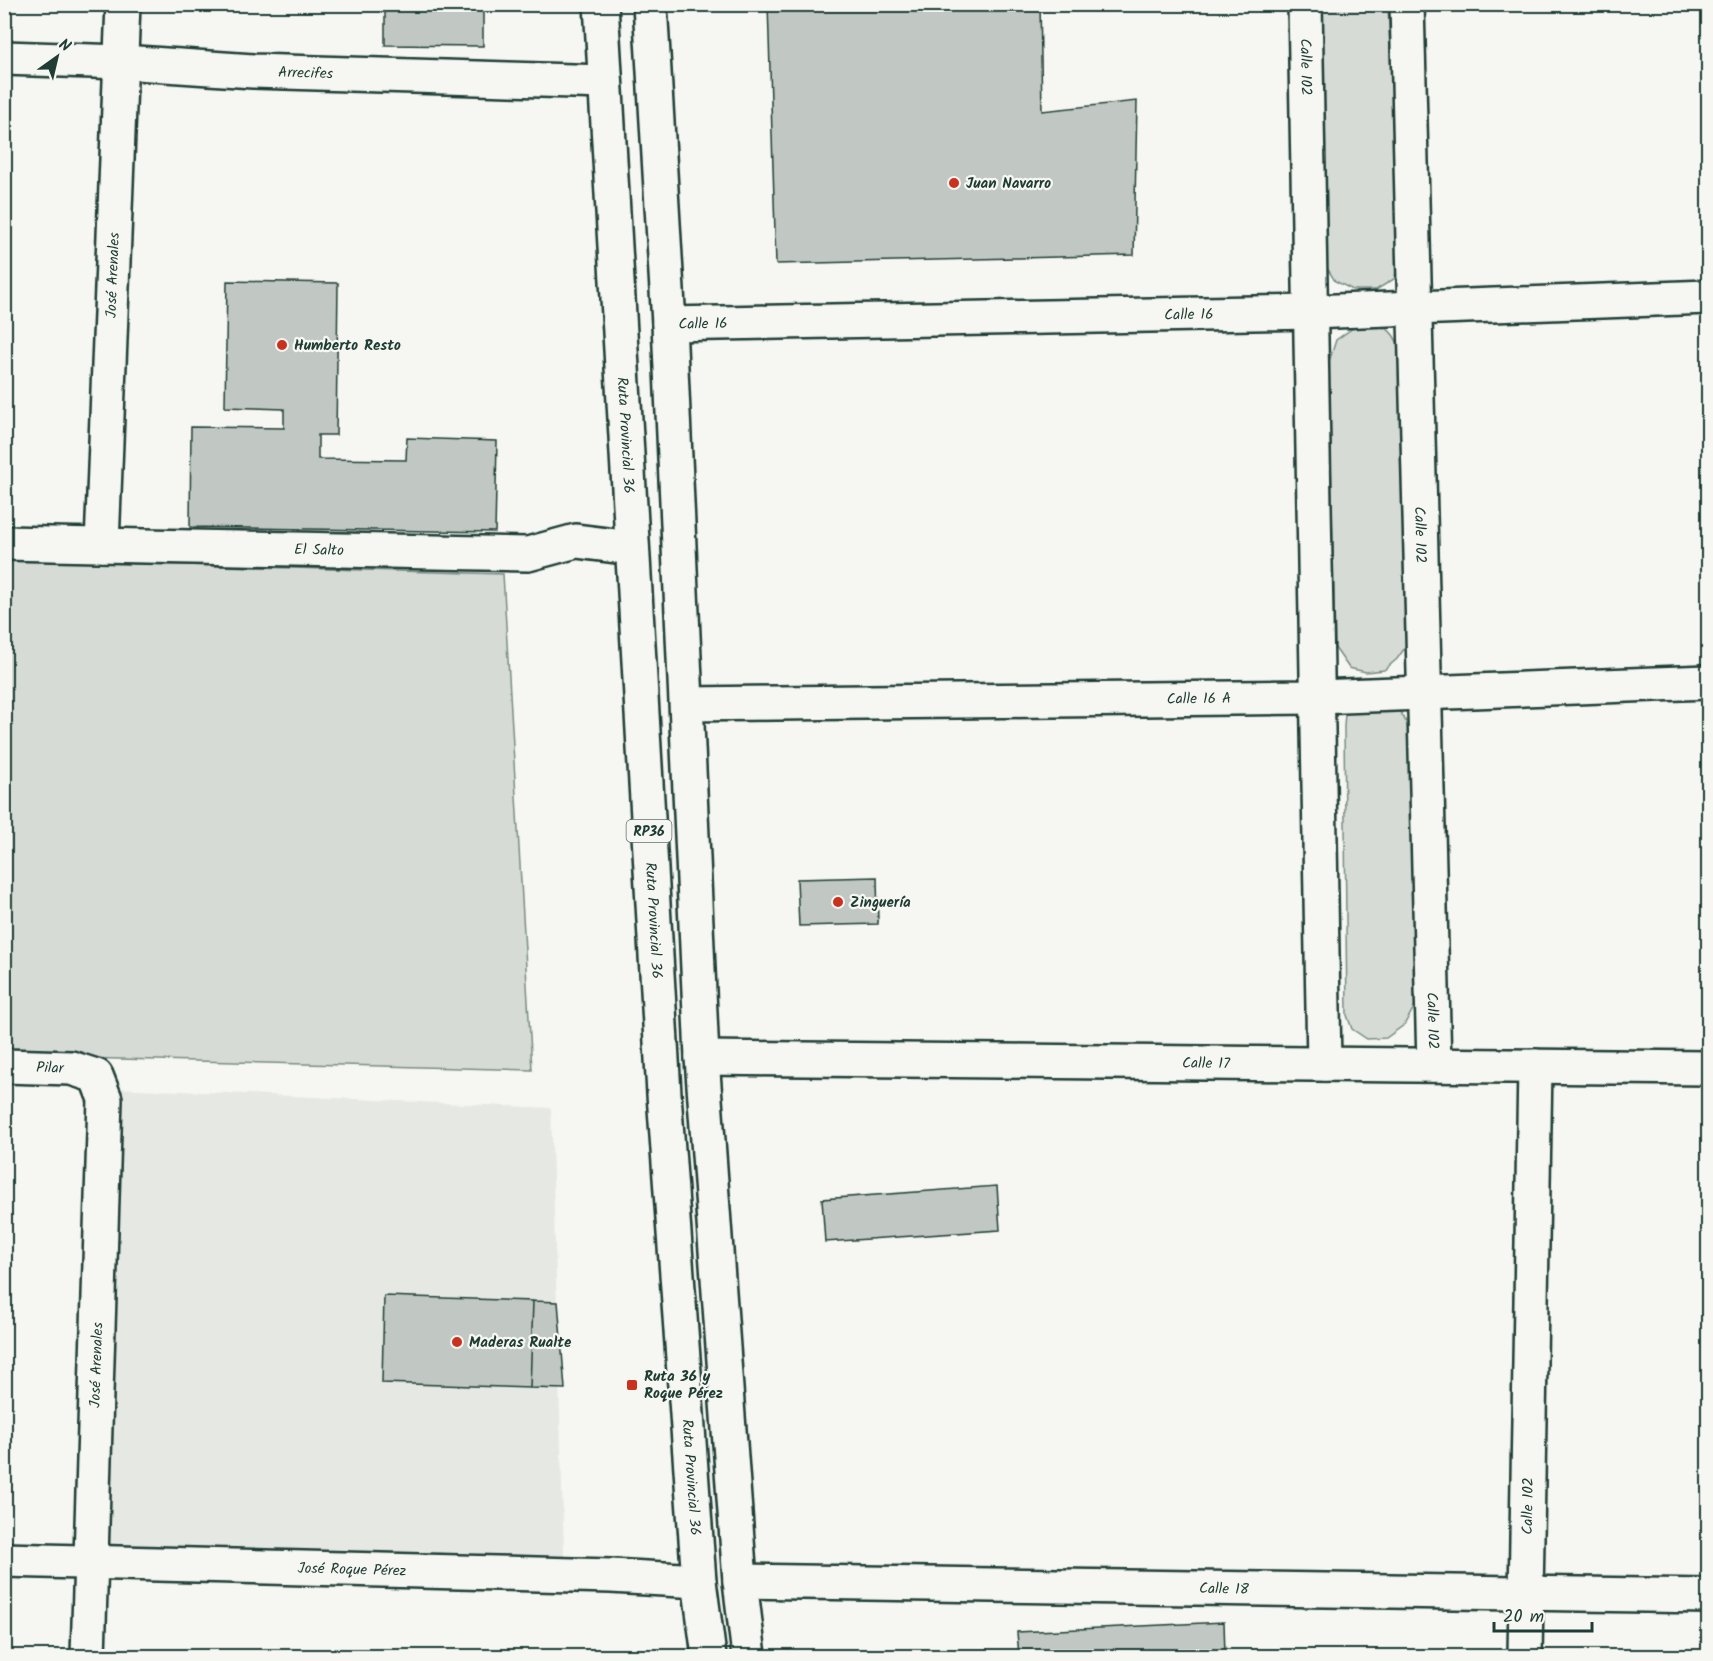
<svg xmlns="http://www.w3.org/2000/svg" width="1713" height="1661" font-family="Kalam,sans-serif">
	<rect width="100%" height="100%" fill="#f6f6f2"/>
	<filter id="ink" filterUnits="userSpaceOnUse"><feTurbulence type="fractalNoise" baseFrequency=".0167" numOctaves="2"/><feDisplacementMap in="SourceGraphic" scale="12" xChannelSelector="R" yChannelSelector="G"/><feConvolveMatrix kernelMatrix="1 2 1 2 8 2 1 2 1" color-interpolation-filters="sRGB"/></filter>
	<g filter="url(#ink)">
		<path fill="#e6e8e4" d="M115,1088L551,1108L564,1556L106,1548Z"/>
		<path fill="#d6dbd6" stroke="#7a8c85" stroke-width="1.5" d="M1316,5H1388L1400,261L1394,279L1376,290H1353L1335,281L1324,263Z
			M1360,323C1391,325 1394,331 1403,358L1409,642L1397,659L1384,670L1366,672L1349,668L1335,648L1329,362L1336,340Z
			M5,560L503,574L532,1070L5,1056Z
			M1358,701C1394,705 1400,700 1412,738L1416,1004L1404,1025L1386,1038L1367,1039L1352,1029L1347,1015L1344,727L1345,713Z"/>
		<path fill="#c1c8c3" stroke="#1f3d34" stroke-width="1.5" d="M385,4H483V46L385,45Z
			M768,4H1040L1042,111L1137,101L1134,255L776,264Z
			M227,281L338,283L336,435H318V459L406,460L407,438L497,441L495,532L190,527L191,427L284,428V409L225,407Z
			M877,877L878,924L799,926L797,879Z
			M997,1186L1000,1230L825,1242L822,1199Z
			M384,1296L533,1301L530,1388L382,1383Z
			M533,1301L558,1302L565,1389L530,1388Z
			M1224,1622L1225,1656H1019L1017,1632Z"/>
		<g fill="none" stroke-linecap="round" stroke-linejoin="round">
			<defs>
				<g id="minor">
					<path id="s1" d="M1305,4L1324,1064"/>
					<path id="s2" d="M1407,4L1434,1065"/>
					<path id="s3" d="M4,58L122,62L253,71L605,82"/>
					<path id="s4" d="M669,324L1310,312L1708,297"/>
					<path id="s5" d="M4,543L528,554L576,541L632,548"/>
					<path id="s6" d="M102,545L123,4"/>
					<path id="s7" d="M687,704L1317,697L1708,682"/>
					<path id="s8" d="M702,1058L1708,1068"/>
					<path id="s9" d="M4,1066L71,1068L96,1076L105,1099L88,1656"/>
					<path id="s10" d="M4,1560L611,1576L699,1581"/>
					<path id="s11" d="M740,1581L1708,1596"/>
					<path id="s12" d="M1525,1656L1535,1066"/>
				</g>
				<g id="primary">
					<path id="s13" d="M601,4L664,1094L699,1581L709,1656"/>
					<path d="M650,4L669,324L702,1058L740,1581L749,1656"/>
				</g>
			</defs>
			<use href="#minor" stroke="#1f3d34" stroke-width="38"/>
			<use href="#primary" stroke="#1f3d34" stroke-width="38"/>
			<use href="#minor" stroke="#f6f6f2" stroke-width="33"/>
			<use href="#primary" stroke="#f6f6f2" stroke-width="33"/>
		</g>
	</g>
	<g fill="#c8321e" stroke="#f6f6f2" stroke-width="2">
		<circle cx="954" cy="183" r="6"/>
		<circle cx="282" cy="345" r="6"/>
		<circle cx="838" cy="902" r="6"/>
		<circle cx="457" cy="1342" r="6"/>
		<rect x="626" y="1379" width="12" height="12" rx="3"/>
	</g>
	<g text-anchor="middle" stroke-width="4.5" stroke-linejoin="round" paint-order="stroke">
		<rect fill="#f6f6f2" stroke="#60746d" stroke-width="1.5" x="626.5" y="820" width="45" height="22" rx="4.5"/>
		<g font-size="14" font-weight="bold" fill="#1f3d34">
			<text x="649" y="836">RP36</text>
		</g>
		<g font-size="15" fill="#1f3d34" stroke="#f6f6f2">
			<text dy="5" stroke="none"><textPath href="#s1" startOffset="63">Calle 102</textPath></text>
			<text dy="5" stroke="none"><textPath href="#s3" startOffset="302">Arrecifes</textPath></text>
			<text dy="5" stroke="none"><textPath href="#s6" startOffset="270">José Arenales</textPath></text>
			<text dy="5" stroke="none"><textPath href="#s4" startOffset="520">Calle 16</textPath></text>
			<text dy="5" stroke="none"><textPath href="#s4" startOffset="34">Calle 16</textPath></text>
			<text dy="5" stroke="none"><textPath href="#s13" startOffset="432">Ruta Provincial 36</textPath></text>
			<text dy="5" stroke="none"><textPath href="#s2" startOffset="531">Calle 102</textPath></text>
			<text dy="5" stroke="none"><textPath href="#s5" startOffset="315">El Salto</textPath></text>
			<text dy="5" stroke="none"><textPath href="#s7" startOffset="512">Calle 16 A</textPath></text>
			<text dy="5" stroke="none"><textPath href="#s13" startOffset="918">Ruta Provincial 36</textPath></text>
			<text dy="5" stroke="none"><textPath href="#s2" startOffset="1017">Calle 102</textPath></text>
			<text dy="5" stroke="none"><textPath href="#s8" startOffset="504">Calle 17</textPath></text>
			<text dy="5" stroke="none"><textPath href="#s9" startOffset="46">Pilar</textPath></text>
			<text transform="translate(96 1365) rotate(-88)" y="5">José Arenales</text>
			<text dy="5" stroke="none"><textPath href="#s13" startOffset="1476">Ruta Provincial 36</textPath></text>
			<text dy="5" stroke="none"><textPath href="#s12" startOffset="150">Calle 102</textPath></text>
			<text dy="5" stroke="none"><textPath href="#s10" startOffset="348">José Roque Pérez</textPath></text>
			<text dy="5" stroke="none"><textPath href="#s11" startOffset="484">Calle 18</textPath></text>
		</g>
		<g font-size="15" font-weight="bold" fill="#1f3d34" stroke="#f6f6f2" text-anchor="start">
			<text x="966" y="188">Juan Navarro</text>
			<text x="294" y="350">Humberto Resto</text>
			<text x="850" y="907">Zinguería</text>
			<text x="469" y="1347">Maderas Rualte</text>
			<text x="644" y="1381">Ruta 36 y<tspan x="644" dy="17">Roque Pérez</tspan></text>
		</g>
	</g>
	<rect width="1713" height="1661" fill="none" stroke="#f6f6f2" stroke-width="24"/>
	<rect x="12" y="12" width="1689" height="1637" fill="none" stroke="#1f3d34" stroke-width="2" filter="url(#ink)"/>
	<g transform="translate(57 57) rotate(34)" stroke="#f6f6f2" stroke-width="4.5" paint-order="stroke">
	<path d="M0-4.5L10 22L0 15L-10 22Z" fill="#1f3d34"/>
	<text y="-9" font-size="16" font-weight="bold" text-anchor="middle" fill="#1f3d34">N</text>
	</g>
	<path d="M1494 1622v9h98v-9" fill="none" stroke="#1f3d34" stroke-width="3"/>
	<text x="1503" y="1622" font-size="18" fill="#1f3d34" stroke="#f6f6f2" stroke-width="4.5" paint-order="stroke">20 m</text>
</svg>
